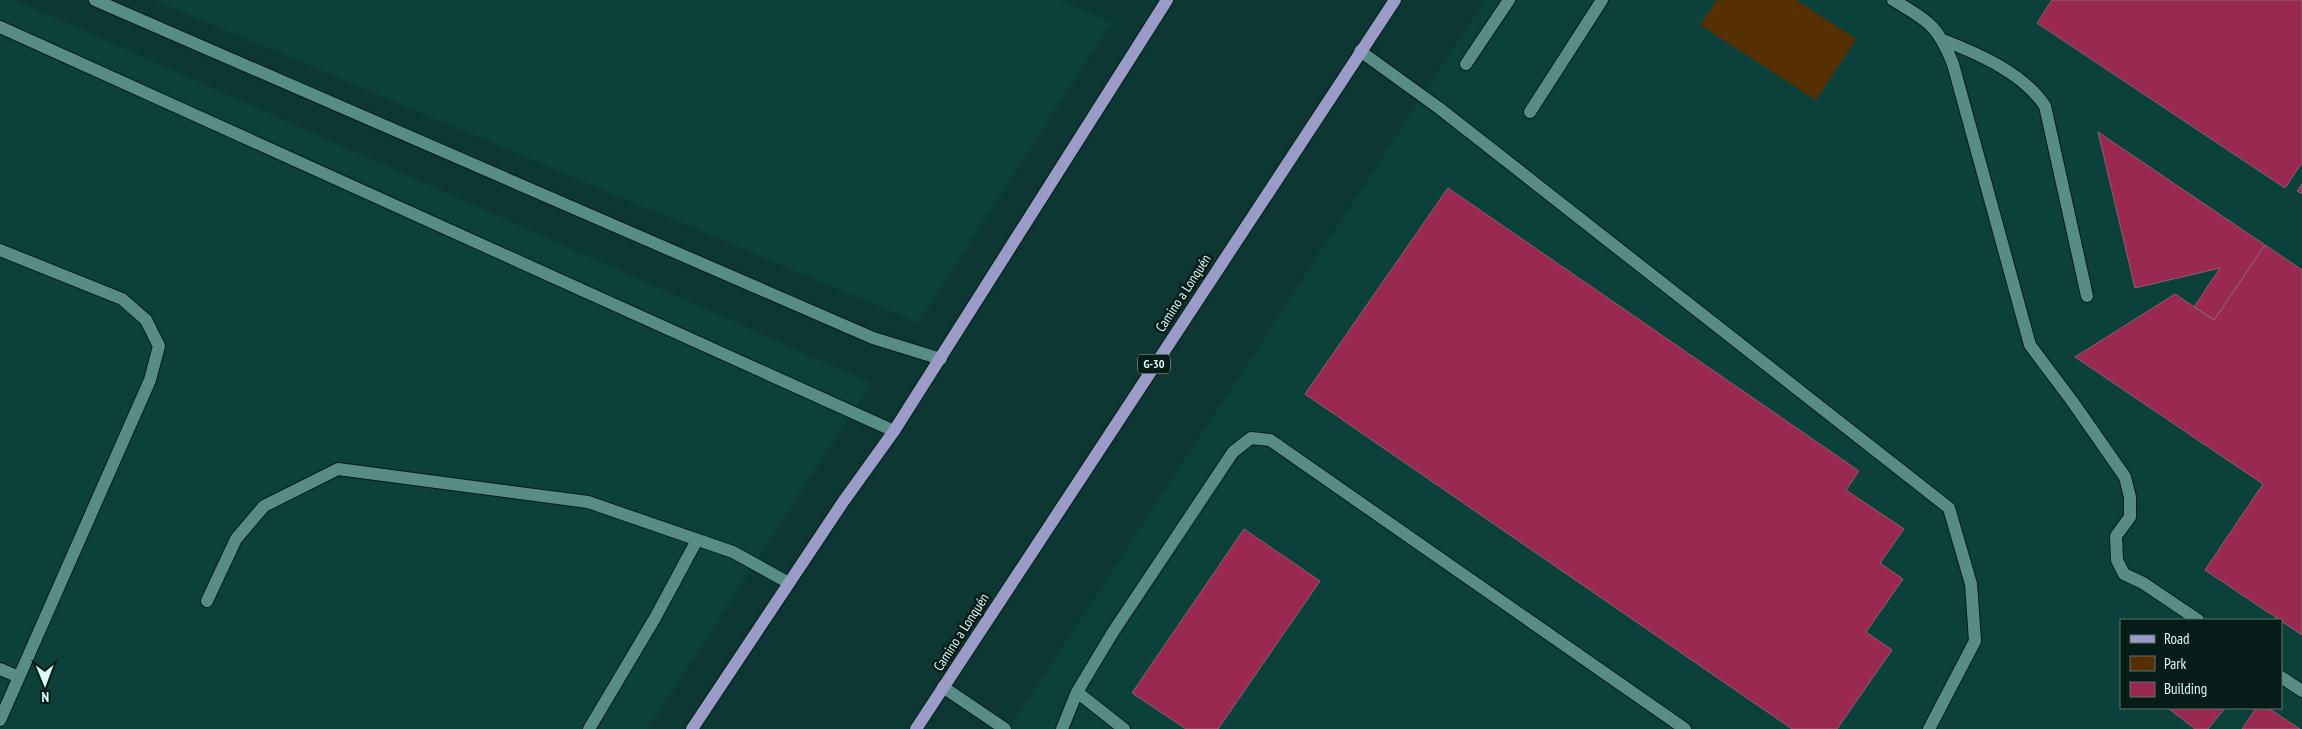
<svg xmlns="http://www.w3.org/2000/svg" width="2302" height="729" font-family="'PT Sans Narrow',sans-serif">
	<rect width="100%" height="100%" fill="#0d3732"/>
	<path fill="#0b413a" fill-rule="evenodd" d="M0,0H16L871,383L648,729H0Z
		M154,0H1060L1112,22L918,323Z
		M1485,0H2302V729H1009ZM2121,620H2281V708H2121Z"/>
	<path fill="#563002" d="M1717,0H1796L1856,39L1816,100L1700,25Z"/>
	<path fill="#992951" stroke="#8d616c" d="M2052,0H2302V163L2285,188L2037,23Z
		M2098,132L2265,245L2214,320L2194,307L2220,268L2135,288Z
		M2302,184V194L2297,191Z
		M1448,188L1859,471L1846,490L1904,529L1880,563L1903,579L1866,632L1892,650L1837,729H1792L1305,394Z
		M2265,245L2302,270V635L2205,570L2263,484L2075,357L2175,294L2214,320Z
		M1244,529L1320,581L1218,729H1186L1132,693Z
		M2168,708H2225L2208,729H2195Z
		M2256,708H2268L2300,729H2242Z"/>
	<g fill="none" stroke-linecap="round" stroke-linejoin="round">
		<defs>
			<path id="minor" d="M95,0L873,338L941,359
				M1893,0C1929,22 1937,24 1953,64L2030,345L2072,401L2125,477L2130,497V517L2116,536L2117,560L2124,574L2143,583L2198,620
				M0,27L894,431
				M1943,40C1979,54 2023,73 2045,106L2087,296
				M1360,51L1439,108L1949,508L1971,584L1975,641L1929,729
				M1466,64L1509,0
				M1530,112L1602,0
				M0,250L122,299L146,320L159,346L150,380L0,720
				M207,601L236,539L264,506L338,469L588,502L733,552L789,583
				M0,669L19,677
				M2281,677L2302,691
				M943,687L1005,729
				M589,729L655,618L697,540
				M1062,729L1077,692
				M1124,729L1077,692L1113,632L1233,452L1251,438L1270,440L1685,729"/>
			<path id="major" d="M692,729L843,502L894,431L1167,0
				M916,729L1395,0"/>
		</defs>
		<use href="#minor" stroke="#011d19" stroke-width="14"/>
		<use href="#major" stroke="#011d19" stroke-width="14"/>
		<use href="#minor" stroke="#588d85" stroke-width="12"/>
		<use href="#major" stroke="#9a9bc7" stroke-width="12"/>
	</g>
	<g text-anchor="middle" stroke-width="5" stroke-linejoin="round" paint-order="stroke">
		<rect fill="#061c19" stroke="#9eb7b3" stroke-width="1" x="1138" y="354.5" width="32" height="19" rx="4"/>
		<g font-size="12" font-weight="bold" fill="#dffaf5">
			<text x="1154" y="368">G-30</text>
		</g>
		<g font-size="14" fill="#dffaf5" stroke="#061c19">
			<text transform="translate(1183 293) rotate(-57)" y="5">Camino a Lonquén</text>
			<text transform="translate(961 632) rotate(-57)" y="5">Camino a Lonquén</text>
		</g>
	</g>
	<rect x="2120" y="619" width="162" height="90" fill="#061c19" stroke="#5d7571"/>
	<rect x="2130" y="635" width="25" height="8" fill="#9a9bc7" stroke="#5d7571"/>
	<text x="2164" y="644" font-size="15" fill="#dffaf5">Road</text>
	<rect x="2130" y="656" width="25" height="15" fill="#563002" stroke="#5d7571"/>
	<text x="2164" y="669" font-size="15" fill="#dffaf5">Park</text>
	<rect x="2130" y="682" width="25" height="15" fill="#992951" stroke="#5d7571"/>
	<text x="2164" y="694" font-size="15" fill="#dffaf5">Building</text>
	<g transform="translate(45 684) rotate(179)" stroke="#061c19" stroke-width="4" paint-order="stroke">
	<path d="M0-4L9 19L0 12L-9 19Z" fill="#dffaf5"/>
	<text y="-8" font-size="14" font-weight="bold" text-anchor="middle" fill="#dffaf5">N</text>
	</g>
</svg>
